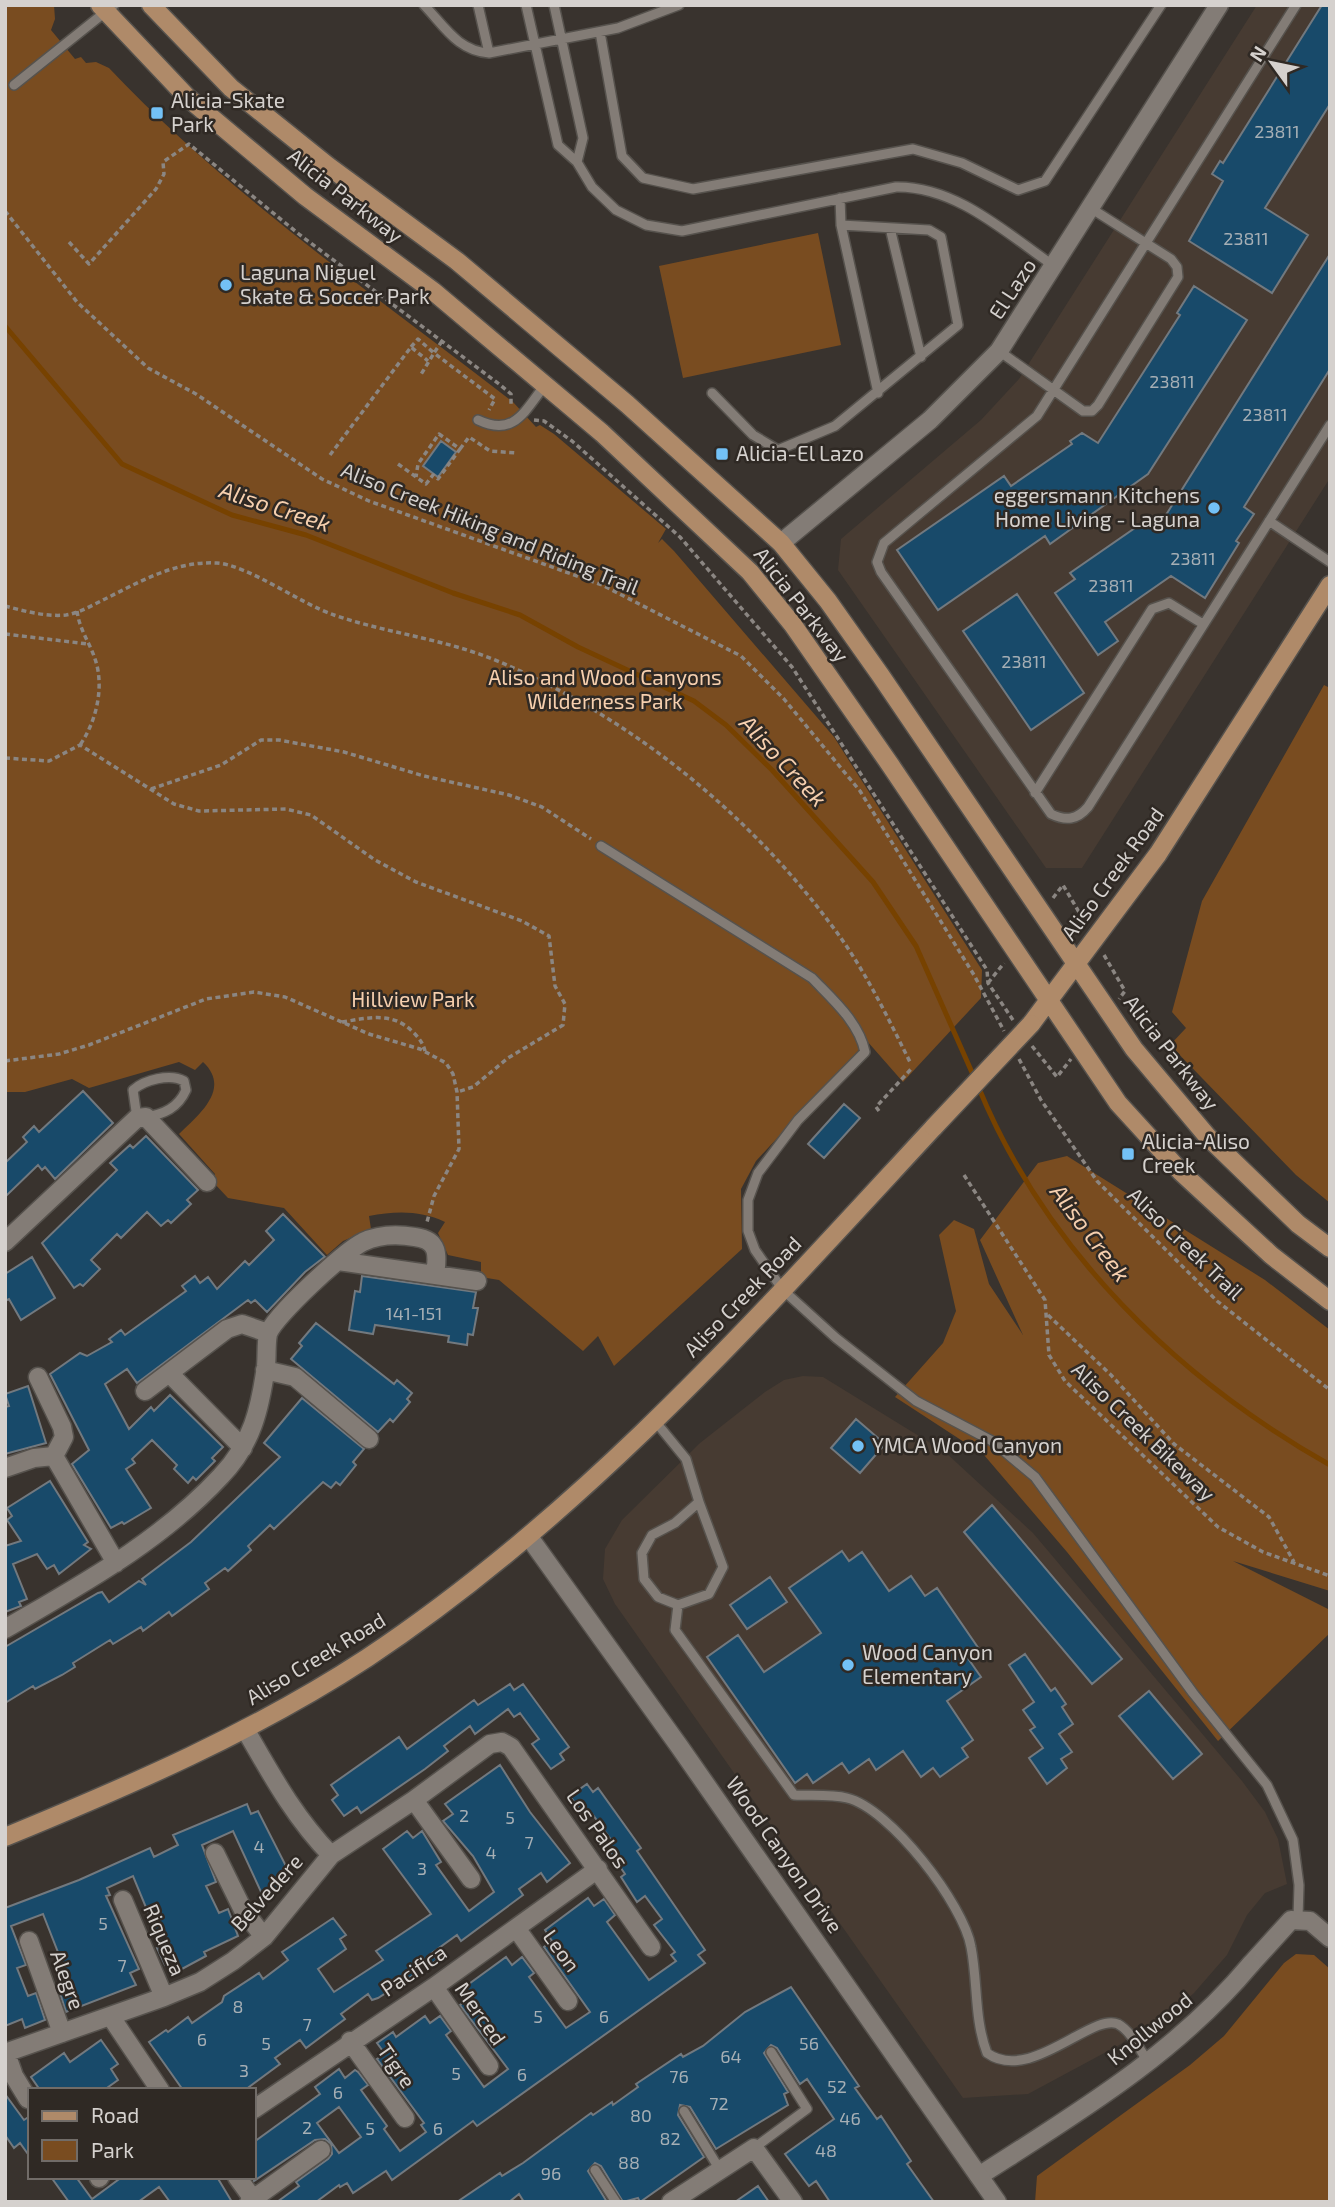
<svg xmlns="http://www.w3.org/2000/svg" width="1335" height="2207" font-family="'Exo 2',sans-serif">
	<rect width="100%" height="100%" fill="#39332e"/>
	<path fill="#473b32" d="M1257,5H1330V478L1082,868H1046L838,570L841,539L981,420L1019,379Z
		M803,1376L823,1377L945,1452L1033,1533L1242,1781L1265,1812L1278,1839L1287,1884L1265,1893L1247,1915L1227,1955L1194,1993L1155,2027L1143,2026L1121,2044L1028,2094L963,2098L615,1604L603,1579L605,1549L622,1520L700,1443L765,1392L784,1380Z"/>
	<path fill="#794c20" d="M5,5H54L55,19L51,30L75,59L81,57L86,63L96,62L109,68C229,195 375,295 513,402L536,427L540,425L554,434L666,529L658,543L662,539L674,551L834,737L982,970L981,998L903,1082L867,1041L756,1161L741,1189L742,1249L614,1366L598,1336L583,1351L499,1280L481,1277V1262L448,1255L438,1233L445,1222C420,1210 395,1211 369,1216L371,1229L343,1241L327,1255L284,1208L228,1198L213,1182L215,1174L179,1134C198,1115 232,1089 203,1062L195,1070L179,1062L89,1088L72,1079L25,1092H5Z
		M818,233L841,345L683,378L659,266Z
		M1324,685L1330,688V1203L1296,1175L1170,1045L1186,1028L1172,1012L1202,901Z
		M1067,1156L1265,1280L1330,1330V1591L1233,1561L1330,1610V1633L1218,1741L1067,1552L984,1455L895,1397L943,1343L956,1311L939,1235L954,1220L974,1229L989,1284L1023,1335L980,1240L1038,1163Z
		M1296,1954L1314,1955L1330,1969V2202H1035L1037,2176L1190,2065L1224,2036L1284,1963Z"/>
	<g fill="none" stroke-linecap="round" stroke-linejoin="round">
		<path stroke="#774200" stroke-width="5" d="M5,326L122,464L232,515L306,535L453,593L520,615L578,647L694,701L726,725L772,770L873,882L916,946L974,1077
			M978,1086C1045,1250 1178,1379 1330,1465"/>
	</g>
	<path fill="#184a6a" stroke="#72797f" stroke-width="2" fill-rule="evenodd" d="M1322,5H1330V104L1265,208L1308,235L1272,293L1189,241L1223,181L1212,174L1220,161L1223,163Z
		M1330,254V369L1244,507L1254,514L1236,541L1239,543L1205,598L1171,576L1105,622L1118,641L1098,655L1055,593L1075,579L1070,573L1148,519L1159,526Z
		M1194,286L1247,320L1148,474L1050,544L1045,536L938,610L897,550L1004,476L1011,486L1072,444L1070,441L1082,433L1098,443L1180,315L1177,313Z
		M441,441L456,452L438,477L423,466Z
		M1017,594L1084,693L1031,730L963,631Z
		M83,1091L113,1123L55,1179L45,1167L42,1170L38,1165L5,1197V1163L27,1142L23,1137L34,1126L39,1132Z
		M844,1104L860,1118L824,1158L808,1144Z
		M146,1136L198,1190L187,1200L191,1204L171,1223L168,1220L161,1226L147,1212L121,1238L117,1234L91,1260L100,1269L83,1286L80,1284L74,1288L42,1243L117,1170L110,1163L130,1145L133,1148Z
		M283,1214L325,1257L323,1258L305,1272L267,1312L255,1300L251,1303L248,1300L137,1383L127,1369L105,1384L129,1429L151,1407L154,1411L170,1395L223,1447L212,1458L215,1461L196,1480L193,1477L188,1483L174,1469L177,1465L152,1440L132,1459L135,1463L126,1469L151,1508L124,1524L122,1522L111,1528L72,1464L89,1450L50,1374L80,1353L87,1356L112,1342L109,1339L121,1330L125,1335L186,1291L182,1286L195,1276L200,1283L208,1277L217,1289L245,1261L249,1265L274,1240L266,1231Z
		M32,1257L55,1298L21,1320L9,1299L5,1301V1274Z
		M362,1276L476,1292L473,1308H478L473,1335L468,1334L467,1345L448,1342L449,1336L375,1325L373,1334L349,1330L355,1291L360,1292Z
		M316,1323L394,1384L397,1380L412,1393L407,1399L410,1402L393,1422L390,1419L378,1432L291,1359L302,1346L299,1343Z
		M28,1386L46,1443L5,1454V1407L9,1406L5,1394Z
		M302,1398L364,1449L353,1462L356,1465L340,1485L336,1482L331,1488L323,1482L274,1529L270,1525L248,1546L251,1550L228,1571L225,1568L205,1583L209,1589L172,1616L169,1612L143,1631L141,1627L113,1644L110,1640L73,1663L75,1667L62,1675L35,1689L33,1686L5,1703V1647L98,1593L102,1592L109,1602L139,1581L146,1585L142,1579L191,1542L280,1457L264,1443Z
		M856,1419L885,1444L860,1473L831,1448Z
		M50,1481L88,1542L84,1545L91,1549L59,1574L54,1565L47,1569L37,1554L13,1564L27,1599L19,1602L21,1606L5,1612V1546L21,1541L7,1520L12,1516L7,1508Z
		M992,1505L1122,1659L1092,1684L964,1532Z
		M842,1551L849,1561L862,1552L889,1591L911,1576L925,1596L937,1588L979,1649L967,1657L981,1677L947,1701L973,1740L962,1748L968,1757L940,1777L933,1768L921,1777L903,1751L876,1770L869,1759L849,1773L842,1763L813,1783L807,1774L795,1783L707,1657L738,1635L764,1672L821,1633L789,1588Z
		M770,1577L787,1602L747,1629L730,1605Z
		M1025,1654L1051,1691L1055,1688L1066,1704L1062,1707L1073,1724L1059,1734L1072,1752L1061,1759L1067,1768L1047,1784L1029,1758L1043,1748L1030,1730L1035,1727L1023,1710L1034,1702L1009,1665Z
		M510,1684L514,1690L523,1684L569,1747L560,1754L564,1760L551,1769L532,1744L539,1739L520,1713L514,1717L508,1709L475,1734L470,1726L444,1746L448,1751L425,1769L361,1813L357,1807L344,1816L332,1800L338,1795L331,1785L399,1737L407,1749L474,1700L478,1705Z
		M1149,1691L1202,1754L1173,1779L1119,1716Z
		M500,1765L530,1812L570,1863L547,1882L541,1873L519,1889L523,1895L461,1941L457,1935L432,1953L437,1960L378,1998L372,2000L368,1994L341,2014L345,2019L306,2048L300,2040L275,2058L280,2064L245,2090H183L149,2042L166,2030L168,2032L188,2017L192,2023L222,2002L224,1996L259,1973L263,1979L288,1960L282,1952L333,1918L346,1935L340,1939L346,1949L318,1969L334,1992L383,1960L376,1951L431,1914L383,1849L407,1831L413,1838L422,1831L441,1862L436,1865L469,1911L494,1892L473,1856L443,1821L453,1814L445,1804Z
		M587,1784L593,1792L598,1788L641,1848L637,1851L705,1950L698,1955L705,1963L477,2126L473,2121L392,2180L386,2171L353,2193L347,2183L340,2187L339,2185L316,2202H277L299,2186L296,2182L328,2159L332,2154L331,2144L325,2139L315,2140L254,2181V2142L320,2094L315,2087L339,2069L345,2078L355,2070L358,2072L368,2085L361,2090L387,2126L384,2129L400,2151L426,2132L421,2125L424,2123L377,2059L385,2054L377,2043L393,2032L396,2037L425,2016L430,2023L440,2016L451,2031L446,2035L484,2087L508,2069L460,2005L469,1999L462,1989L506,1957L512,1965L522,1957L534,1973L529,1977L566,2028L590,2012L544,1947L552,1941L545,1930L588,1898L594,1906L604,1899L615,1915L607,1922L649,1980L676,1961L671,1955L675,1952L654,1925L662,1919L645,1896L637,1902L621,1877L625,1874L606,1846L612,1841L593,1815L587,1820L570,1796ZM339,2107L361,2137L339,2153L317,2123Z
		M247,1804L251,1814L258,1811L290,1874L278,1880L281,1886L262,1894L233,1831L202,1845L216,1882L206,1886L219,1913L228,1909L238,1936L204,1952L206,1956L180,1970L176,1960L165,1965L157,1948L162,1946L133,1876L107,1888L110,1895L106,1896L139,1969L130,1973L136,1985L66,2012L60,1993L72,1988L43,1914L11,1926L26,1965L17,1968L28,1996L36,1993L45,2020L25,2028L22,2019L5,2026V1908L79,1880L150,1848L154,1857L178,1845L173,1835Z
		M791,1987L859,2086L855,2088L877,2119L881,2116L911,2161L907,2164L934,2202H830L816,2181L809,2186L785,2154L834,2119L807,2079L800,2084L777,2048L771,2045L764,2053L788,2092L784,2094L788,2105L716,2149L690,2107L680,2105L678,2115L704,2157L640,2202L638,2198L623,2202L601,2166L595,2163L588,2171L607,2202H524L519,2194L509,2202H457L500,2173L502,2176L523,2163L591,2113L593,2115L612,2102L613,2105L638,2087L636,2084L681,2054L683,2057L703,2046L745,2012Z
		M101,2040L118,2064L111,2069L118,2080L104,2090H40L31,2077L64,2053L70,2062Z
		M5,2094L24,2120L30,2116V2157L20,2143L14,2148L5,2135Z
		M51,2177H76L92,2199L122,2177H217L232,2202H170L159,2187L138,2202H69Z
		M758,2186L769,2202H735Z"/>
	<g fill="none" stroke-linecap="round" stroke-linejoin="round">
		<defs>
			<path id="service" d="M424,5C445,27 458,51 489,53L618,28L679,5
				M478,5L489,53
				M526,5L558,145L577,162L592,187L616,210L646,225L682,231L896,187C956,186 1006,233 1054,266
				M554,5L583,138L577,162
				M1296,5L1037,416L884,543L877,562L881,572L1051,814C1066,821 1077,820 1088,807L1330,425
				M600,32L622,156L643,178L693,189L913,149L962,163L1018,190L1045,181L1161,5
				M14,85L114,5
				M840,198L841,225L878,393
				M890,228L921,357
				M999,351L1083,411H1092L1098,405L1178,277L1177,267L1171,259L1092,209
				M712,393L753,435L778,450L835,426L958,325L941,237L929,230L841,225
				M478,420C514,437 524,412 545,385
				M1269,521L1330,562
				M1035,793L1152,609L1169,603L1203,624
				M601,846L812,978C832,999 859,1022 865,1052L798,1120L758,1173L748,1200V1231L755,1250L783,1290L836,1338L916,1401L992,1441L1035,1477L1193,1693L1267,1785L1293,1840L1299,1885L1298,1918
				M137,1118L133,1090C144,1080 170,1073 184,1081L186,1090C178,1108 164,1114 146,1117
				M655,1421L686,1459L699,1502L675,1523L652,1535L642,1553L644,1579L658,1597L678,1605L709,1594L723,1567L699,1502
				M678,1605L675,1630L794,1795C811,1796 831,1794 847,1798C890,1808 964,1905 971,1947C978,1983 974,2019 987,2053C1030,2084 1092,2012 1118,2024C1131,2031 1140,2050 1148,2062
				M684,2111L720,2170
				M754,2148L807,2109L771,2052
				M595,2170L616,2202"/>
			<path id="minor" d="M5,1242L137,1118L146,1117L207,1182
				M338,1261L477,1281
				M265,1370L295,1377L369,1439
				M169,1373L243,1448
				M38,1377L62,1427L64,1437L54,1456L116,1563
				M145,1391L227,1329L242,1324L268,1333
				M5,1468L34,1458L54,1456
				M5,1629C82,1584 160,1542 221,1476C252,1444 260,1409 266,1366C267,1356 266,1343 268,1334C274,1316 345,1251 363,1242C380,1234 397,1234 415,1237C439,1240 438,1255 435,1275
				M245,1729C271,1774 294,1817 331,1855
				M414,1800L471,1879
				M215,1853L243,1910L264,1937
				M123,1900L164,1997
				M516,1928L568,2001
				M29,1941L62,2033
				M1251,1964L1291,1920L1310,1921L1330,1938
				M434,1987L489,2066
				M111,2017L160,2090
				M350,2041L405,2118
				M5,2053L164,1997L200,1982L233,1961L264,1937L331,1855L414,1800L490,1744L502,1742L511,1747L651,1947
				M6,2053L14,2076L28,2099
				M254,2109L434,1987L598,1869
				M237,2177L253,2199
				M99,2178L100,2177
				M249,2202L321,2150
				M671,2202L754,2148L793,2202"/>
			<path id="tertiary" d="M781,543L930,420L999,351L1219,5
				M979,2176C1077,2113 1175,2055 1251,1964"/>
			<path id="secondary" d="M529,1537L679,1746L997,2202"/>
			<path id="primary" d="M100,5L187,97L305,196L433,291L602,433L750,572L793,625L891,766L1118,1103L1181,1172L1271,1255L1330,1301
				M151,5L231,88L328,166L457,261L627,404L781,543L828,601L881,676L1134,1049L1207,1136L1298,1224L1330,1248
				M1031,1024L1158,854L1330,585
				M5,1837C129,1786 254,1732 367,1658C584,1514 758,1317 934,1127"/>
		</defs>
		<use href="#service" stroke="#56524d" stroke-width="12"/>
		<use href="#minor" stroke="#56524d" stroke-width="21"/>
		<use href="#tertiary" stroke="#56524d" stroke-width="21"/>
		<use href="#secondary" stroke="#56524d" stroke-width="21"/>
		<use href="#primary" stroke="#56524d" stroke-width="21"/>
		<path stroke="#8b8682" stroke-width="3.5" stroke-dasharray="5 3.5" stroke-linecap="butt" d="M5,211L77,302L148,368L196,394L322,479L369,501L602,585L741,656L784,699L860,791L974,975L1004,1031
			M69,242L89,264L156,189L164,174L163,162L189,144L300,235L499,384L511,394V406
			M442,341L434,353L495,399L489,410
			M411,347L418,339L434,353L420,376
			M534,420L544,421L572,441L680,537L792,667L987,970L988,983L1013,1020
			M460,449L469,437L490,451L516,453
			M330,455L411,347L428,361
			M398,464L426,484L433,475L438,479L460,449L439,434L418,464L416,477
			M5,606C24,611 46,617 66,615C80,613 94,604 107,598C143,580 176,561 217,563C248,565 301,604 334,615C389,634 443,638 500,662C629,717 745,810 829,922C862,964 886,1014 910,1062
			M77,611C80,632 90,642 96,662C104,689 96,722 80,745
			M5,634L88,644
			M5,758L49,761L80,745L174,804L199,811L286,809L311,815L375,860L416,882L522,921L549,936L555,986L565,1004L563,1025L508,1058L473,1087L457,1092
			M151,789L221,765L261,740H279L344,752L424,776L509,795L542,807L591,839
			M1053,898L1063,885L1086,924
			M1104,955L1125,991L1119,999
			M988,983L1004,963
			M342,1022C368,1018 392,1011 413,1032C419,1038 423,1043 425,1051
			M1032,1046L1057,1077L1071,1059
			M1019,1059L1041,1100L1097,1181L1217,1301L1330,1390
			M5,1061L59,1054L89,1045L206,999L254,992L285,997L369,1034L420,1049L446,1063L453,1074L457,1092L459,1149L434,1196L427,1222
			M879,1111L876,1107L912,1068
			M964,1175L1045,1300L1049,1355L1065,1381L1218,1527L1263,1552L1330,1576
			M1048,1315L1111,1375L1174,1444L1269,1517L1294,1562"/>
		<use href="#service" stroke="#837c76" stroke-width="9"/>
		<use href="#minor" stroke="#837c76" stroke-width="18"/>
		<use href="#tertiary" stroke="#837c76" stroke-width="18"/>
		<use href="#secondary" stroke="#837c76" stroke-width="18"/>
		<use href="#primary" stroke="#af8a69" stroke-width="18"/>
		<defs>
			<path id="primary-bridge" d="M934,1127L1031,1024"/>
		</defs>
		<use href="#primary-bridge" stroke="#56524d" stroke-width="21" stroke-linecap="butt"/>
		<use href="#primary-bridge" stroke="#af8a69" stroke-width="18"/>
	</g>
	<g fill="#73c1f6" stroke="#2f2924" stroke-width="2.5">
		<rect x="150" y="106" width="14" height="14" rx="3.5"/>
		<circle cx="226" cy="285" r="7"/>
		<rect x="715" y="447" width="14" height="14" rx="3.5"/>
		<circle cx="1214" cy="508" r="7"/>
		<rect x="1121" y="1147" width="14" height="14" rx="3.5"/>
		<circle cx="858" cy="1446" r="7"/>
		<circle cx="848" cy="1665" r="7"/>
	</g>
	<g text-anchor="middle" stroke-width="5" stroke-linejoin="round" paint-order="stroke">
		<g font-size="18" fill="#a6afb5">
			<text x="1277" y="138">23811</text>
			<text x="1246" y="245">23811</text>
			<text x="1172" y="388">23811</text>
			<text x="1265" y="421">23811</text>
			<text x="1193" y="565">23811</text>
			<text x="1111" y="592">23811</text>
			<text x="1024" y="668">23811</text>
			<text x="414" y="1320">141-151</text>
			<text x="464" y="1822">2</text>
			<text x="510" y="1824">5</text>
			<text x="529" y="1849">7</text>
			<text x="259" y="1853">4</text>
			<text x="491" y="1859">4</text>
			<text x="422" y="1875">3</text>
			<text x="103" y="1930">5</text>
			<text x="122" y="1972">7</text>
			<text x="238" y="2013">8</text>
			<text x="538" y="2023">5</text>
			<text x="604" y="2023">6</text>
			<text x="307" y="2031">7</text>
			<text x="202" y="2046">6</text>
			<text x="266" y="2050">5</text>
			<text x="809" y="2050">56</text>
			<text x="731" y="2063">64</text>
			<text x="244" y="2077">3</text>
			<text x="456" y="2080">5</text>
			<text x="522" y="2081">6</text>
			<text x="679" y="2083">76</text>
			<text x="837" y="2093">52</text>
			<text x="338" y="2099">6</text>
			<text x="719" y="2110">72</text>
			<text x="641" y="2122">80</text>
			<text x="850" y="2125">46</text>
			<text x="307" y="2134">2</text>
			<text x="370" y="2135">5</text>
			<text x="438" y="2135">6</text>
			<text x="670" y="2145">82</text>
			<text x="826" y="2157">48</text>
			<text x="629" y="2169">88</text>
			<text x="551" y="2180">96</text>
		</g>
		<g font-size="21" fill="#d5d1ce" stroke="#2f2924" text-anchor="start">
			<text x="171" y="108">Alicia-Skate<tspan x="171" dy="24">Park</tspan></text>
			<text x="240" y="280">Laguna Niguel<tspan x="240" dy="24">Skate &amp; Soccer Park</tspan></text>
			<text x="736" y="461">Alicia-El Lazo</text>
			<text x="1200" y="503" text-anchor="end">eggersmann Kitchens<tspan x="1200" dy="24">Home Living - Laguna</tspan></text>
			<text x="1142" y="1149">Alicia-Aliso<tspan x="1142" dy="24">Creek</tspan></text>
			<text x="872" y="1453">YMCA Wood Canyon</text>
			<text x="862" y="1660">Wood Canyon<tspan x="862" dy="24">Elementary</tspan></text>
		</g>
		<g font-size="21" fill="#d5d1ce" stroke="#2f2924">
			<text transform="translate(345 196) rotate(38)" y="7">Alicia Parkway</text>
			<text transform="translate(1013 289) rotate(-57)" y="7">El Lazo</text>
			<text transform="translate(490 529) rotate(22)" y="7">Aliso Creek Hiking and Riding Trail</text>
			<text transform="translate(801 605) rotate(52)" y="7">Alicia Parkway</text>
			<text transform="translate(1113 874) rotate(-54)" y="7">Aliso Creek Road</text>
			<text transform="translate(1171 1053) rotate(52)" y="7">Alicia Parkway</text>
			<text transform="translate(1185 1244) rotate(44)" y="7">Aliso Creek Trail</text>
			<text transform="translate(743 1297) rotate(-46)" y="7">Aliso Creek Road</text>
			<text transform="translate(1143 1432) rotate(44)" y="7">Aliso Creek Bikeway</text>
			<text transform="translate(316 1659) rotate(-31)" y="7">Aliso Creek Road</text>
			<text transform="translate(597 1829) rotate(55)" y="7">Los Palos</text>
			<text transform="translate(784 1855) rotate(55)" y="7">Wood Canyon Drive</text>
			<text transform="translate(267 1893) rotate(-48)" y="7">Belvedere</text>
			<text transform="translate(164 1940) rotate(67)" y="7">Riqueza</text>
			<text transform="translate(561 1951) rotate(54)" y="7">Leon</text>
			<text transform="translate(414 1971) rotate(-34)" y="7">Pacifica</text>
			<text transform="translate(67 1980) rotate(70)" y="7">Alegre</text>
			<text transform="translate(480 2014) rotate(55)" y="7">Merced</text>
			<text transform="translate(1150 2029) rotate(-39)" y="7">Knollwood</text>
			<text transform="translate(396 2066) rotate(55)" y="7">Tigre</text>
		</g>
		<g font-size="21" fill="#f6cfae" stroke="#2f2924">
			<text x="605" y="685">Aliso and Wood Canyons<tspan x="605" dy="24">Wilderness Park</tspan></text>
			<text x="413" y="1007">Hillview Park</text>
		</g>
		<g font-size="23" font-style="italic" fill="#f6cfae" stroke="#2f2924">
			<text transform="translate(275 507) rotate(18)" y="8">Aliso Creek</text>
			<text transform="translate(783 761) rotate(47)" y="8">Aliso Creek</text>
			<text transform="translate(1090 1233) rotate(53)" y="8">Aliso Creek</text>
		</g>
	</g>
	<rect width="1335" height="2207" fill="none" stroke="#d5d1ce" stroke-width="14"/>
	<rect x="28" y="2088" width="228" height="91" fill="#2f2924" stroke="#716c68" stroke-width="2"/>
	<rect x="42" y="2111" width="35" height="10" fill="#af8a69" stroke="#716c68" stroke-width="2"/>
	<text x="91" y="2123" font-size="21" fill="#d5d1ce">Road</text>
	<rect x="42" y="2140" width="35" height="21" fill="#794c20" stroke="#716c68" stroke-width="2"/>
	<text x="91" y="2158" font-size="21" fill="#d5d1ce">Park</text>
	<g transform="translate(1272 63) rotate(303)" stroke="#2f2924" stroke-width="5" paint-order="stroke">
	<path d="M0-5L12 26L0 18L-12 26Z" fill="#d5d1ce"/>
	<text y="-10" font-size="19" font-weight="bold" text-anchor="middle" fill="#d5d1ce">N</text>
	</g>
</svg>
